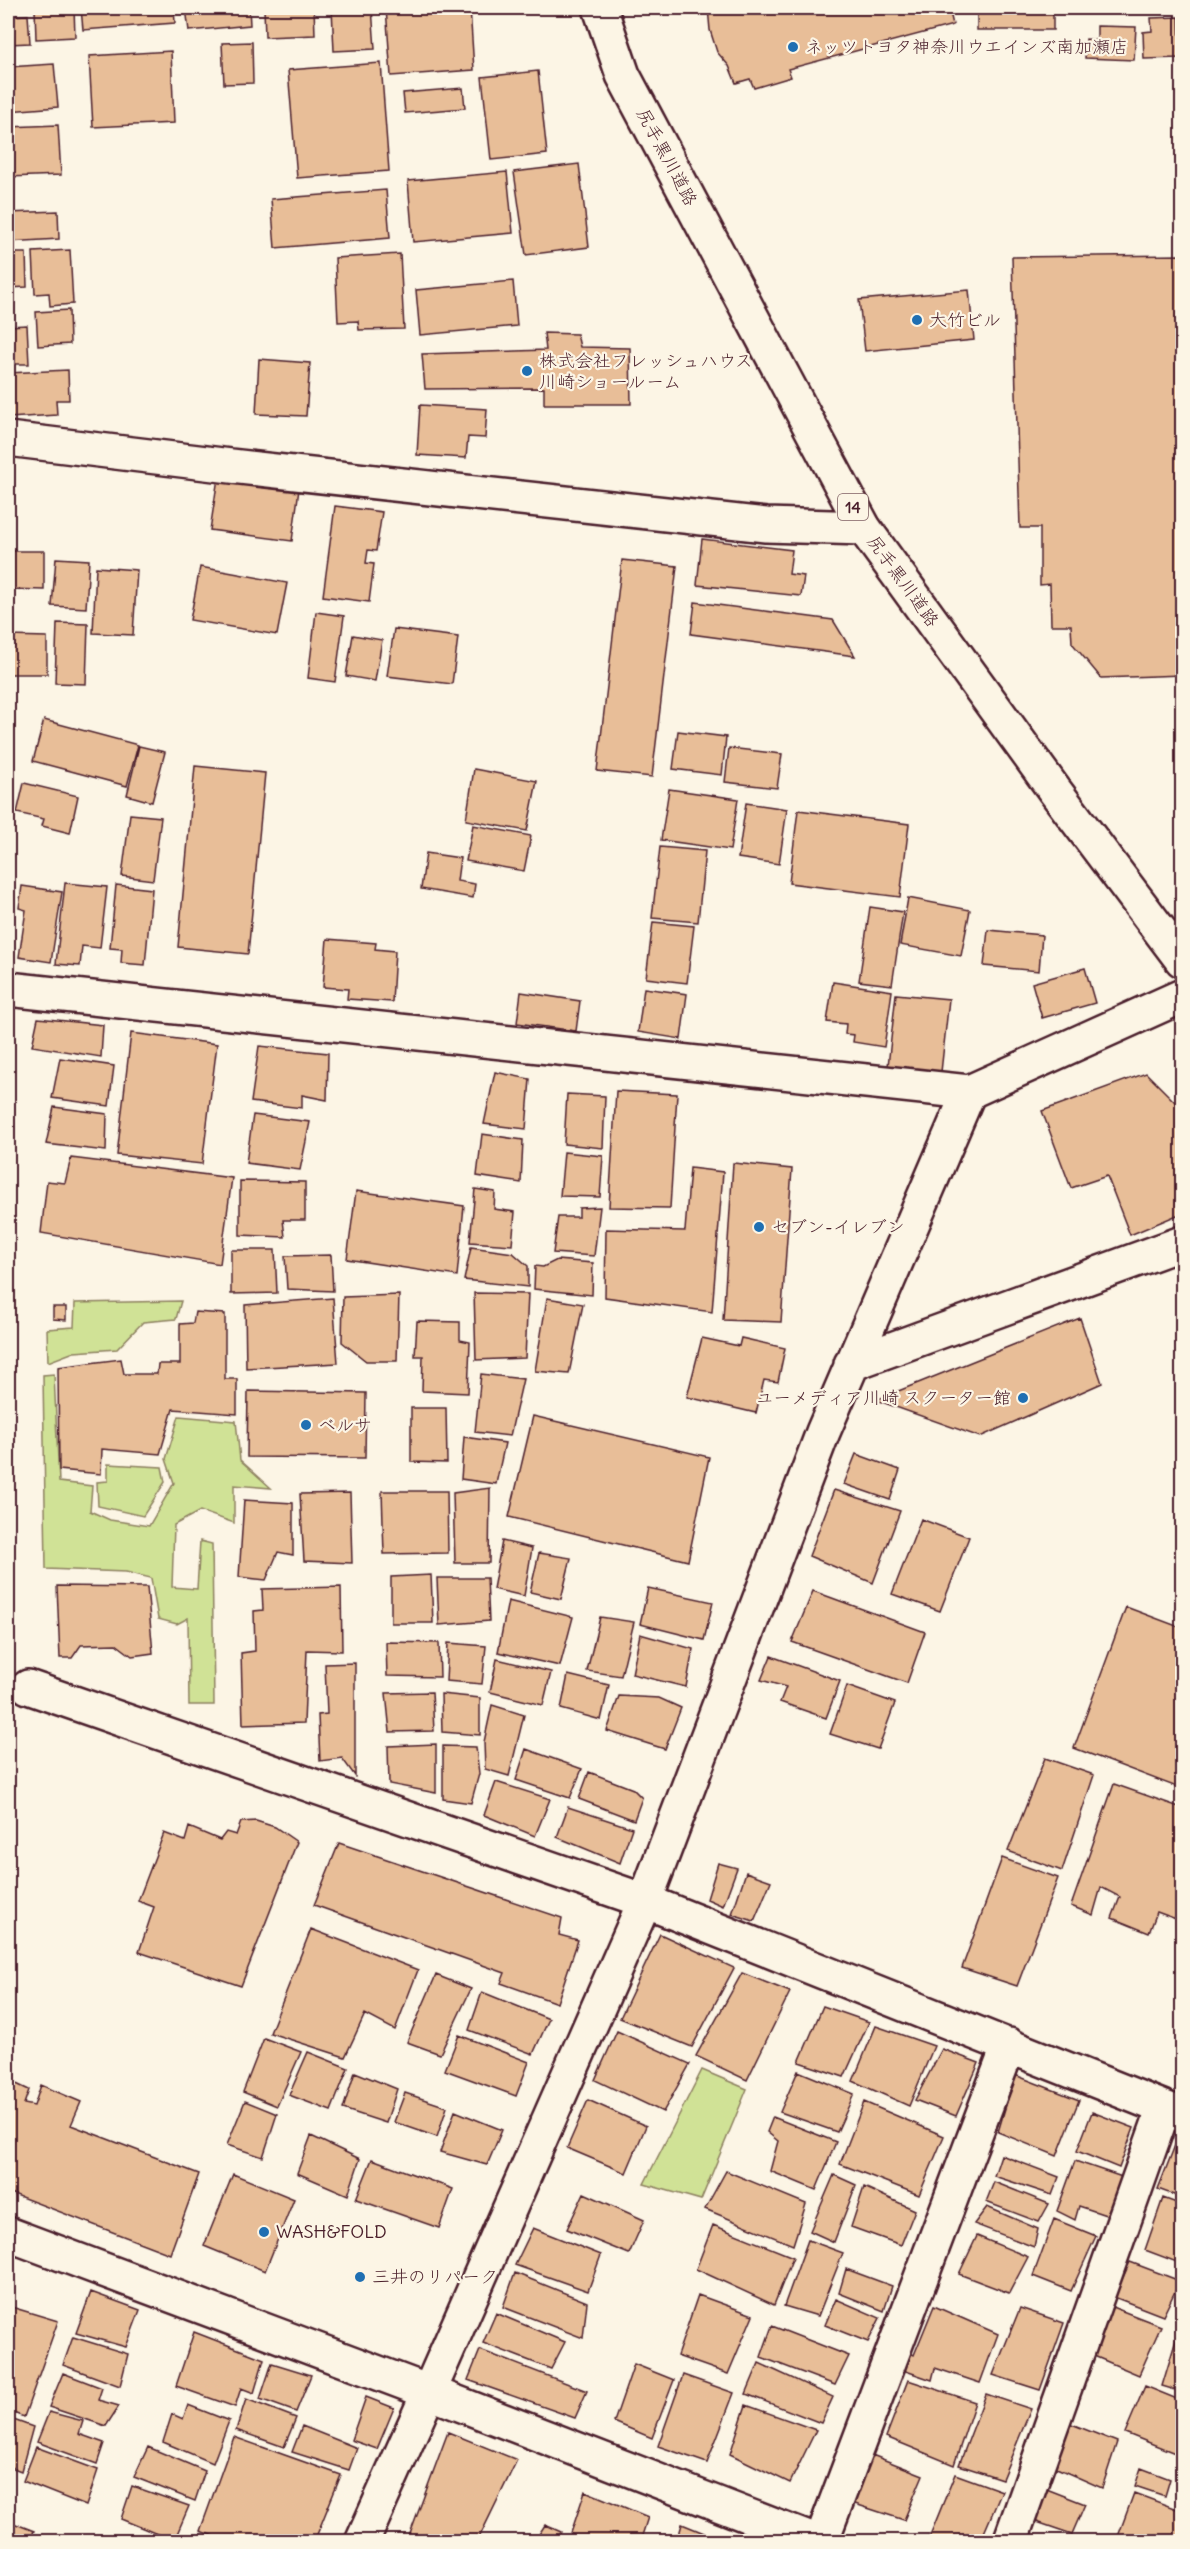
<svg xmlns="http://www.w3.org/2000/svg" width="1190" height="2549" font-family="Delius,'Klee One',sans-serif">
	<rect width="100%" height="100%" fill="#fcf5e5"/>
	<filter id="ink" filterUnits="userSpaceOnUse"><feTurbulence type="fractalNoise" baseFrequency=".0167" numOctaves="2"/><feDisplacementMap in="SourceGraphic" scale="12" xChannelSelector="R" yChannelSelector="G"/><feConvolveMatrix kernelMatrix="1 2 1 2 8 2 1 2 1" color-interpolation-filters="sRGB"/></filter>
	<g filter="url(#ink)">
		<path fill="#d0e296" stroke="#8d8060" stroke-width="1.5" d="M181,1301L176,1319L143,1322L117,1349L74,1352L48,1362L47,1329L74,1327L75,1303Z
			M54,1374L59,1482L92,1486L90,1511L110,1520L149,1526L174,1483L166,1459L179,1416L236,1421L240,1460L271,1488L234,1485V1523L200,1511L174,1525L172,1587L197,1589L200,1541L212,1544L214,1705H189L188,1618L177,1624L158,1619L151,1578L126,1572L46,1569L43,1375Z
			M108,1464L162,1467L165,1482L143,1516L98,1506L97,1482L108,1481Z
			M702,2070L747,2089L701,2200L644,2184Z"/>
		<path fill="#e8be98" stroke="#4a1f2b" stroke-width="1.5" d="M45,8H74L75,37L36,39L35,9Z
			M81,8H174L175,23L83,30Z
			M186,8H249L250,25L189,31Z
			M264,8H314L315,35L265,37Z
			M332,8H372L375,49L334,51Z
			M386,8H470L474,70L391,76Z
			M708,8H949L953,25L788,69L791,77L754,88L750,79L736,83L729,66L717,52L710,30Z
			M977,8H1053V30H977Z
			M28,15L30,43L8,44V16Z
			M1179,17L1180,58L1144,59L1143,32L1152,31L1151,18Z
			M1097,26L1136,27L1134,60L1085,58L1086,39L1097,40Z
			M252,42L253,83L224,84L222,43Z
			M171,51L174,123L93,127L89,56Z
			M381,63L389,171L297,178L288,70Z
			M54,64L58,107L8,111V67Z
			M538,71L547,154L491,160L482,77Z
			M463,88L465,108L405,113L403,93Z
			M58,125L61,175L8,177V127Z
			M579,164L589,247L526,255L514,172Z
			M507,172L513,233L413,242L408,181Z
			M386,190L390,238L275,248L271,199Z
			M58,211L59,239L8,242V213Z
			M70,250L73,304L50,306L49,293L35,294L33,252Z
			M8,253H26L27,287L8,288Z
			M400,254L404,329L359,330L358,321L338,322L335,258Z
			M1182,255V675L1101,678L1072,643L1071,625H1051L1050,584L1040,585V528H1020L1012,257Z
			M513,281L517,326L420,335L416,290Z
			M969,290L974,340L865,351L859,300Z
			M69,310L70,344L38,346L36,312Z
			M27,325L29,364H8V326Z
			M544,333L577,334L580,347L630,348L631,404H544V388L425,389L422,354L546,350Z
			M259,359L310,363L306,416L256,414Z
			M68,370L69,400H56L57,415L8,418V373Z
			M420,405L487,409L485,438L468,437L466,458L417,455Z
			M218,478L299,489L292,541L210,530Z
			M335,506L382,512L376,551L368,550L366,563L374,564L369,602L323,596Z
			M702,539L792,550L789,574L804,576L801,596L697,585Z
			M8,551H44V590L8,589Z
			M56,558L89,560L86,608L52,606Z
			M622,560L677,566L652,777L597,771Z
			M96,567L137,570L133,635L93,633Z
			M200,567L287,583L277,635L190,620Z
			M695,602L833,620L855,656L691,634Z
			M316,612L344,616L335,682L308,678Z
			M57,623L88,624L86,684L55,683Z
			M394,629L458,637L452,684L387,676Z
			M353,635L382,640L375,681L346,676Z
			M8,636L47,637V674H8Z
			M44,720L138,745L127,786L33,761Z
			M678,731L726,737L722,775L673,769Z
			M139,746L165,752L152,802L127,795Z
			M729,748L782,754L777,788L725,782Z
			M195,766L265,773L248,954L178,947Z
			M474,769L537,781L527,831L466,820Z
			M24,783L78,796L70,833L42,826L44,819L17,813Z
			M669,789L738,799L730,850L661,840Z
			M746,803L787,809L779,864L738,858Z
			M798,810L909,824L900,897L789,883Z
			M130,814L161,817L153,880L122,876Z
			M473,825L531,836L524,871L466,861Z
			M660,847L705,851L698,922L652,918Z
			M426,853L460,858L457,881L475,884L473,898L421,889Z
			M65,883L107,887L100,948L82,946L80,966L56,964Z
			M116,885L152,889L145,965L121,963L122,949L110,948Z
			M22,886L62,892L51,962L19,957L26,910L19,908Z
			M908,898L970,910L961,956L900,945Z
			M870,907L903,912L892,985L859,981Z
			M653,922L694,926L687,983L646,978Z
			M988,930L1042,935L1039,971L984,966Z
			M327,939L376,943L375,949L395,951L392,1002L347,999L348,989L323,987Z
			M1085,968L1095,1003L1042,1018L1032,983Z
			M833,982L892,991L884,1047L853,1042L854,1035L845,1034L846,1024L827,1022Z
			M644,988L687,994L681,1039L638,1032Z
			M521,992L580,1001L576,1031L517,1023Z
			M896,994L949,999L941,1072L888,1066Z
			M38,1018L103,1025L101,1057L32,1046Z
			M131,1033L217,1044L202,1164L117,1155Z
			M259,1046L328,1053L327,1100L302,1095V1108L251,1102Z
			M60,1058L114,1066L109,1106L52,1098Z
			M495,1072L530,1079L526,1129L484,1124Z
			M1146,1073L1182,1109V1213L1130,1235L1107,1176L1071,1188L1042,1111Z
			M616,1091L677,1094L670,1208L609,1207Z
			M567,1094L605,1096L603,1148L564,1144Z
			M54,1107L107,1114L106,1151L46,1144Z
			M253,1115L310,1122L300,1170L246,1163Z
			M482,1134L523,1140L521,1183L477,1176Z
			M564,1152L603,1156L600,1197L560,1196Z
			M71,1158L232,1178L220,1264L41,1233L47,1181L65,1183Z
			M733,1163L792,1169L781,1322L723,1320Z
			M690,1168L723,1172L712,1312L605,1297L606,1229L685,1231Z
			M240,1181L305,1182V1220H283L285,1237L240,1235Z
			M475,1189L495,1192L494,1209L515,1212L512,1245L470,1242Z
			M356,1191L464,1206L457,1276L347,1259Z
			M600,1207L594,1256L553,1253L558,1217H579V1208Z
			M471,1247L513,1253L528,1266V1287L464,1280Z
			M231,1250H275L277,1293L231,1294Z
			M331,1255L333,1291L287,1289L285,1256Z
			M557,1260L593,1263L592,1295L534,1289L535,1266L543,1267Z
			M474,1293L528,1294L525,1358L476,1360Z
			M399,1295L397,1361H366L342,1342L343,1297Z
			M333,1298L338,1363L246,1368L245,1305Z
			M547,1298L583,1304L569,1374L535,1371Z
			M53,1307H66V1320L53,1319Z
			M195,1312L225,1314V1379H237V1414L173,1409L160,1454L102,1449L101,1474L59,1470L58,1367L121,1359L124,1374H157L158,1364H180V1324L193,1323Z
			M1080,1318L1102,1383L980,1437L876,1400Z
			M417,1321L460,1322V1340L470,1342L468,1393L422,1391L423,1356H415Z
			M702,1338L739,1346L741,1338L785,1348L778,1382L764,1380L756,1413L687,1397Z
			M481,1374L523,1379L510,1436L475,1432Z
			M248,1391L366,1393L365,1458L247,1457Z
			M411,1408H446L447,1463L411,1462Z
			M533,1416L709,1457L688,1561L509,1517Z
			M464,1437L505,1443L496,1484L461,1479Z
			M856,1454L900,1470L890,1500L844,1484Z
			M490,1488L489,1563H455L453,1493Z
			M834,1490L900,1511L873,1583L809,1556Z
			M382,1491H447L448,1553L384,1554Z
			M350,1493L352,1563L304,1561L300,1494Z
			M244,1500L293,1503V1555L278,1552L266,1580L239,1577Z
			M921,1519L969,1537L940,1611L892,1594Z
			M502,1541L532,1548L524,1596L493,1589Z
			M539,1553L571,1558L561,1599L530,1592Z
			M431,1575L433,1623H391V1577Z
			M437,1578H487L489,1621L439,1625Z
			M57,1586L147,1587L153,1653L132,1656L116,1644L81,1645L72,1658H60Z
			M341,1587L342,1651L307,1650L304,1723L243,1725L241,1653L255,1651L254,1611L263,1610L262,1589Z
			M648,1588L713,1602L704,1640L640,1624Z
			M813,1591L925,1632L907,1683L792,1642Z
			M508,1601L573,1617L560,1666L498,1652Z
			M1126,1607L1182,1628V1789L1074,1748Z
			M600,1617L634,1622L621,1676L587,1671Z
			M640,1634L693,1649L686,1687L632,1674Z
			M386,1642L439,1643L440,1677L387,1676Z
			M448,1643L486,1646L482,1684L446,1681Z
			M771,1656L840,1681L826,1718L780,1702L786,1687L761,1680Z
			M497,1659L551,1672L543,1705L490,1692Z
			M355,1663V1776L342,1758L320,1761L318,1715L327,1714L325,1664Z
			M568,1675L609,1685L601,1720L561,1709Z
			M847,1686L895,1703L878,1749L830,1734Z
			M432,1692L434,1731L390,1732L386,1693Z
			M441,1694L480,1698V1735L442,1732Z
			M619,1696L659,1698L681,1708L665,1749L607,1731Z
			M492,1705L524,1715L509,1776L485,1769L484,1742Z
			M436,1744V1793L389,1784L388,1746Z
			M443,1746L476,1747L479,1774L471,1803L443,1799Z
			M526,1749L582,1769L570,1798L516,1780Z
			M1045,1758L1094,1775L1062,1871L1008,1851Z
			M589,1772L633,1789L642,1798L634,1820L579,1799Z
			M496,1782L550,1799L535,1836L484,1815Z
			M1114,1784L1182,1808V1902L1176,1919L1157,1912L1149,1933L1112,1918L1120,1897L1101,1887L1093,1915L1071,1906Z
			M568,1807L632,1828L620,1863L557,1837Z
			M256,1821L275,1827L297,1842L241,1986L139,1952L154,1907L138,1901L164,1833L185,1841L189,1827L220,1840L226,1832L236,1835L241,1822Z
			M339,1843L562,1918L559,1935L578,1940L557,2003L501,1983L505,1973L314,1905Z
			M1002,1858L1058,1878L1017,1986L962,1968Z
			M718,1863L737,1868L723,1906L707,1899Z
			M746,1872L771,1881L754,1921L732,1914Z
			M311,1929L418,1970L395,2030L365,2014L345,2057L270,2033Z
			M660,1934L734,1968L692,2047L620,2018Z
			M742,1973L790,1992L747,2080L696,2056Z
			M436,1975L471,1989L440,2054L407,2042Z
			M482,1992L549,2019L533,2054L469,2030Z
			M823,2006L869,2022L844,2077L799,2062Z
			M876,2026L934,2046L909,2106L853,2081Z
			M617,2031L690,2064L663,2112L595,2080Z
			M459,2035L529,2062L516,2096L445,2070Z
			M264,2038L301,2052L277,2106L243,2092Z
			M942,2049L979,2063L956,2116L915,2100Z
			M308,2052L348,2068L331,2111L289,2095Z
			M798,2071L854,2094L837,2132L780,2112Z
			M355,2072L397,2089L386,2123L343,2109Z
			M1015,2075L1079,2100L1057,2156L998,2132Z
			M8,2080L29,2090L24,2104L34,2106L41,2085L81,2102L71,2125L199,2174L170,2254L8,2192Z
			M405,2093L447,2107L437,2137L394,2122Z
			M588,2100L646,2126L626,2173L567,2148Z
			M245,2101L277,2114L263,2157L227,2145Z
			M864,2102L944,2136L919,2195L840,2164Z
			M455,2111L502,2130L487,2165L440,2152Z
			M1092,2112L1134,2128L1119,2168L1077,2151Z
			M773,2117L836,2142L816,2190L770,2171L778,2141L767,2132Z
			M1179,2135L1182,2136V2198L1158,2189Z
			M311,2136L360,2159L348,2195L297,2173Z
			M1001,2155L1059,2177L1052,2195L994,2176Z
			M372,2159L453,2189L439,2228L356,2199Z
			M1075,2161L1125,2178L1106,2215L1079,2206L1075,2220L1057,2211Z
			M726,2171L806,2204L793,2245L705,2209Z
			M233,2174L294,2199L265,2271L204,2246Z
			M834,2175L856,2185L834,2242L810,2231Z
			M994,2182L1049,2204L1039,2222L986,2202Z
			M864,2187L915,2210L901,2245L851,2227Z
			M584,2193L644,2220L629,2254L567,2229Z
			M1163,2198L1182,2205V2264L1145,2250Z
			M987,2207L1038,2229L1034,2247L974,2224Z
			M1054,2219L1096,2236L1071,2291L1033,2276Z
			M713,2225L793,2257L774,2305L696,2269Z
			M533,2228L601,2255L588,2291L515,2265Z
			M977,2236L1028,2257L1009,2293L959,2274Z
			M808,2240L843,2253L818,2316L784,2306Z
			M1130,2262L1180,2281L1163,2316L1114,2297Z
			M846,2269L892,2286L884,2311L839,2293Z
			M515,2273L587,2302L583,2338L503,2307Z
			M91,2292L140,2310L126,2347L76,2333Z
			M698,2295L753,2315L728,2374L677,2356Z
			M836,2299L880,2318L868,2342L825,2325Z
			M8,2306L58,2321L24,2417L8,2411Z
			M934,2306L998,2334L980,2383L935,2368L932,2380L900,2369L907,2351L914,2355Z
			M1112,2307L1161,2326L1139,2375L1094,2356Z
			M1020,2308L1064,2323L1040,2390L993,2375Z
			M496,2313L565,2342L551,2369L483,2343Z
			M1182,2320V2392L1162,2386Z
			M772,2326L849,2356L835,2385L761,2357Z
			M194,2332L264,2359L254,2393L241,2388L235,2407L176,2386Z
			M73,2337L128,2354L120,2386L63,2365Z
			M480,2350L587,2391L575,2418L468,2380Z
			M272,2363L311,2375L296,2412L260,2399Z
			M759,2363L833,2397L821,2423L746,2394Z
			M634,2364L674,2380L652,2438L614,2422Z
			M63,2373L102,2388L98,2400L119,2406L106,2426L49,2407Z
			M683,2375L734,2393L707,2463L658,2446Z
			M908,2380L975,2402L954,2465L886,2437Z
			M1145,2386L1182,2401V2434L1175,2453L1125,2433Z
			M986,2394L1031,2409L1002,2479L959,2465Z
			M366,2397L394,2408L377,2449L351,2440Z
			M246,2399L296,2418L284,2447L236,2430Z
			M188,2405L229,2421L213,2463L163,2442L172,2414L183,2419Z
			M746,2405L816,2430L790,2483L730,2454Z
			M49,2412L83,2421L79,2434L104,2443L97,2464L37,2442Z
			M8,2418L33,2427L21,2471L8,2466Z
			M1069,2423L1117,2442L1102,2488L1052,2466Z
			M302,2426L357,2448L349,2470L292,2452Z
			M448,2432L517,2460L478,2540L482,2542H407Z
			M234,2437L341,2475L314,2542H230L200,2531Z
			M36,2447L98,2470L86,2506L23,2481Z
			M148,2447L205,2471L195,2501L134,2477Z
			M872,2455L923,2475L904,2520L852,2503Z
			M1141,2468L1170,2479L1165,2496L1135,2486Z
			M955,2474L1002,2491L980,2542H937L929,2538Z
			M132,2486L189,2506L174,2541L121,2519Z
			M1044,2488L1085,2504L1072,2534L1031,2520Z
			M585,2491L648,2517L640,2542H568Z
			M1134,2493L1182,2511V2542H1116Z
			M8,2521L34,2531L29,2542H8Z
			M682,2524L709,2535L707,2542H677Z
			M545,2525L561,2532L557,2542H534Z
			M1026,2533L1052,2542H1023Z"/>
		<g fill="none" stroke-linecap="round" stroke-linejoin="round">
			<defs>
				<path id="minor" d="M8,439L231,466L766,525L864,528
					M8,989L969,1092L1182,996
					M28,1687L645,1901L1182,2115
					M362,2542L429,2392L816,2542
					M821,2542L1009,2045
					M1010,2542L1164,2108"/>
				<path id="tertiary" d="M851,1364L1182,1243
					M8,2234L429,2392L645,1901L823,1432L969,1092"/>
				<path id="primary" d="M600,8L623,75L864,528L1055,791L1182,960"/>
			</defs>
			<use href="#minor" stroke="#4a1f2b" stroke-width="38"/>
			<use href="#tertiary" stroke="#4a1f2b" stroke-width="38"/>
			<use href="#primary" stroke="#4a1f2b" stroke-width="38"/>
			<use href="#minor" stroke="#fcf5e5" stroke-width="33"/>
			<use href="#tertiary" stroke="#fcf5e5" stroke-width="33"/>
			<use href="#primary" stroke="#fcf5e5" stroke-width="33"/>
		</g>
	</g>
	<g fill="#1f6fb2" stroke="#fcf5e5" stroke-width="2">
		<circle cx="793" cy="47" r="6"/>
		<circle cx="917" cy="320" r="6"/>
		<circle cx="527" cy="371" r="6"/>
		<circle cx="759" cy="1227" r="6"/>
		<circle cx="1023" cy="1398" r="6"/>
		<circle cx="306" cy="1425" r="6"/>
		<circle cx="264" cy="2232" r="6"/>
		<circle cx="360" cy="2277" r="6"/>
	</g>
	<g text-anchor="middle" stroke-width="4.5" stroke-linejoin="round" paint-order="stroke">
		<rect fill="#fcf5e5" stroke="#7f5f63" stroke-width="1.5" x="838" y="494" width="30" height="26" rx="4.5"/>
		<g font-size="16" font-weight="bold" fill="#4a1f2b">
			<text x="853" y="513">14</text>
		</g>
		<g font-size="18" fill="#4a1f2b" stroke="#fcf5e5" text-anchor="start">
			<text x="805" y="53">ネッツトヨタ神奈川ウエインズ南加瀬店</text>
			<text x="929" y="326">大竹ビル</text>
			<text x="539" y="367">株式会社フレッシュハウス<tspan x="539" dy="21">川崎ショールーム</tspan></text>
			<text x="771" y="1233">セブン-イレブン</text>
			<text x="1011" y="1404" text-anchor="end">ユーメディア川崎 スクーター館</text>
			<text x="318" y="1431">ベルサ</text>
			<text x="276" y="2238">WASH&amp;FOLD</text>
			<text x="372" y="2283">三井のリパーク</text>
		</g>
		<g font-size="18" fill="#4a1f2b" stroke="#fcf5e5">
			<text transform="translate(667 157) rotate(62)" y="6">尻手黒川道路</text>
			<text transform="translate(903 581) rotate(54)" y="6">尻手黒川道路</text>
		</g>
	</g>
	<rect width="1190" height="2549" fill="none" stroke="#fcf5e5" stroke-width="30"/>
	<rect x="15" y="15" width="1160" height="2519" fill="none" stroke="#4a1f2b" stroke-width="2" filter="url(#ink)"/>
</svg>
